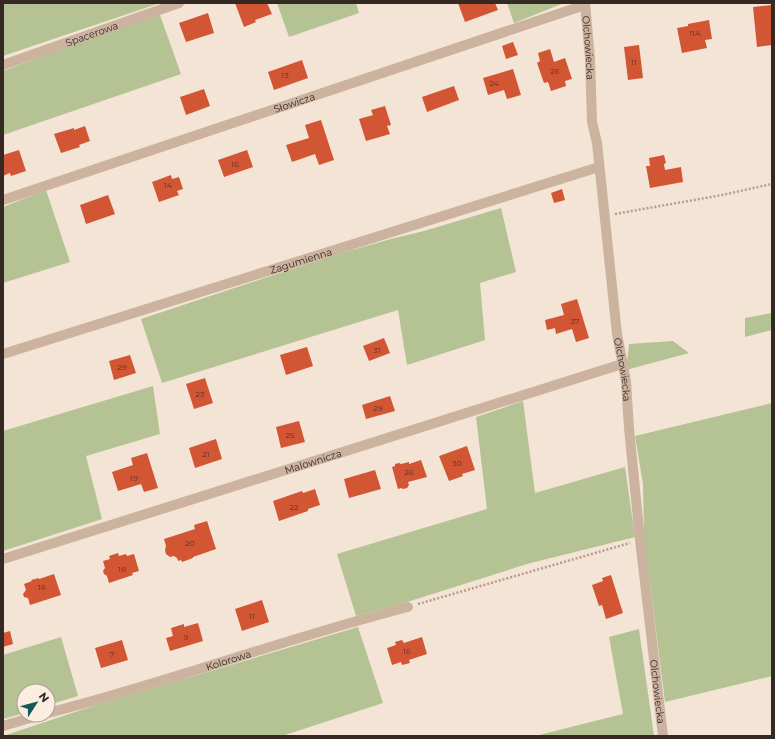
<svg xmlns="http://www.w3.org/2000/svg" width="775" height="739" font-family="Montserrat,sans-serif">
	<rect width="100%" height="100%" fill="#f3e4d5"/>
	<path fill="#b5c394" d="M3,3H160L3,56Z
		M277,3H356L359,13L289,37Z
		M507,3H564L514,23Z
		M160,15L181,74L3,135V71L94,37Z
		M46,190L70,262L3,283V207Z
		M501,208L516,272L480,283L485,340L407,365L398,310L162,383L141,319L334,255L391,239L424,231Z
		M772,313V330L745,337V318Z
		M673,341L689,353L626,370L629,344Z
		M153,386L160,434L86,456L102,519L3,551V431Z
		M523,401L535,493L625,467L635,537L527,564L404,603L356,616L337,554L487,509L476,417Z
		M772,403V676L665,702L644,536L643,484L635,436Z
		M358,627L383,703L282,736H3L93,706Z
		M639,629L654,736H535L623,714L609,637Z
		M61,637L78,696L48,705V691H24V713L3,719V655Z"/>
	<path fill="#d25534" d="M235,3H267L272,14L255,20L256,22L244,27Z
		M458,3H495L498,10L465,22Z
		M772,5V45L757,47L753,7Z
		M208,13L214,33L186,42L179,23Z
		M709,20L712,39L705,40L707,48L682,53L677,28L688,26V24Z
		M513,42L518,55L506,59L502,46Z
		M639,45L643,78L628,80L624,47Z
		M550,49L554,62L565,58L572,79L565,81L566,86L551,91L548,82L544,83L537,63L540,61L538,53Z
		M302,60L308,78L274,90L268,72Z
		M513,69L521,95L507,99L504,90L488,95L483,78Z
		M454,86L459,100L427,112L422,97Z
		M204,89L210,106L186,115L180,97Z
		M385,106L391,125L387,126L390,134L366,141L359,119L373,115L371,110Z
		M321,120L334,160L319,165L315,154L292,162L286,145L309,138L305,125Z
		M85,126L90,141L79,145L80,147L61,153L54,134L74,128V130Z
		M19,150L26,171L11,176L10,173L3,176V155Z
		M247,150L253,167L224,177L218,160Z
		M664,155L666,163L664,164L665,170L681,167L683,182L650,188L646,166H650L649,158Z
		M171,175L172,179L179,177L183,189L177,191L179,195L159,202L152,182Z
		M562,189L565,200L554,203L551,193Z
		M108,195L115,214L86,224L80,205Z
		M577,299L589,338L576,342L572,329L556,334L555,328L547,330L545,320L564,315L561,304Z
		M384,338L390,353L369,361L363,346Z
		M307,347L313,366L286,375L280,355Z
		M130,355L136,373L114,380L109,361Z
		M205,378L213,403L194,409L186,384Z
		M390,396L395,411L366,419L362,405Z
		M299,421L305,442L281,448L276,427Z
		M216,439L222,459L195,468L189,448Z
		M467,446L475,470L462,474L463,476L449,481L439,456Z
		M147,453L158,488L144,492L141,484L118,491L112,472L133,465L131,458Z
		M421,460L427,477L408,482L409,485L407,488L403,489L401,488L398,489L392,467L395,466V464L399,463L401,464L409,462V464Z
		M375,470L381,489L349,498L344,479Z
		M315,489L320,505L308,509V511L279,521L273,501L302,491L303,493Z
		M207,521L216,549L193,557V558L182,562L181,560L178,561L177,558L174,556L170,557L166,554L165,550L166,546L164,539L195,529L194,525Z
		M118,553L119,556L126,554L127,556L134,554L139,571L132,573L133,575L109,583L107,576L104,574L103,571L105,568L103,561L110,559L109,556Z
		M54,574L61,595L30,605L28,598L24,597L23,594L26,590L24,584L32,581L31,580L39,578V579Z
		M611,575L623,613L606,619L602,605L599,606L592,585L603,581L602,578Z
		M262,600L269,622L242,631L235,609Z
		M198,623L203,641L170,651L166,638L173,636L171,628L184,624V627Z
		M10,631L13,644L3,647V633Z
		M422,637L427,654L409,660L410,663L402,665L401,662L392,665L387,648L396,645L395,642L402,640L404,643Z
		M122,640L128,660L101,668L95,648Z"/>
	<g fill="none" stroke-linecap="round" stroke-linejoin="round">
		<path stroke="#b89c8b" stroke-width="2.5" stroke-dasharray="2 2" stroke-linecap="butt" d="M615,214L722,195L772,184
			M418,604L630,543"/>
		<g stroke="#ccb3a0" stroke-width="10">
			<path id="s1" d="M585,3L590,59L592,122L597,143L617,334L626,381L629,428L640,540L663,736"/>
			<path id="s2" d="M3,65L179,3"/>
			<path id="s3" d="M3,200L585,5"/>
			<path id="s4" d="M3,354L599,167"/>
			<path id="s5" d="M3,559L622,364"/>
			<path id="s6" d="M48,713C169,682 287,638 408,607"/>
			<path d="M3,726L40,715"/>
		</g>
	</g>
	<g text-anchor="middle" stroke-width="4" stroke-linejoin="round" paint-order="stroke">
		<g font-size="8" fill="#5c3428">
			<text x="695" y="36">11A</text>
			<text x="634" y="65">11</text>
			<text x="555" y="74">26</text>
			<text x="285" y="78">13</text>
			<text x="494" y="86">24</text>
			<text x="235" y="167">16</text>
			<text x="168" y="188">14</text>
			<text x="575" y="324">37</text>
			<text x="377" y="353">31</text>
			<text x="122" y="370">29</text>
			<text x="200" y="397">23</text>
			<text x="378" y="411">29</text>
			<text x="290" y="438">25</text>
			<text x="206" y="457">21</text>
			<text x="457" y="466">30</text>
			<text x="409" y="475">26</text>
			<text x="134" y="481">19</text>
			<text x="294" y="510">22</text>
			<text x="190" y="546">20</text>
			<text x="122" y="572">18</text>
			<text x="42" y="590">16</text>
			<text x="252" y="619">11</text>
			<text x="186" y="640">9</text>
			<text x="407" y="654">16</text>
			<text x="112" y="657">7</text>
		</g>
		<g font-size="10" fill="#352924" stroke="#fbeee1">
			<text dy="4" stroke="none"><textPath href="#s2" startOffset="94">Spacerowa</textPath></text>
			<text dy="4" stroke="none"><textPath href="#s1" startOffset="45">Olchowiecka</textPath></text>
			<text dy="4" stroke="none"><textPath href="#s3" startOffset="307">Słowicza</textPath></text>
			<text dy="4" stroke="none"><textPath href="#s4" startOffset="312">Zagumienna</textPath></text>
			<text dy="4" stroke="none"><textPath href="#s1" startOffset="369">Olchowiecka</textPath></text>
			<text dy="4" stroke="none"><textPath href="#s5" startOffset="325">Malownicza</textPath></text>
			<text dy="4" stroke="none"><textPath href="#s6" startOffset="188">Kolorowa</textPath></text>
			<text dy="4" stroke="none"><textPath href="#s1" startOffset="693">Olchowiecka</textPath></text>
		</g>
	</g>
	<rect width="775" height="739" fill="none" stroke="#352924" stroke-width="8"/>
	<g transform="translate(36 703) rotate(54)"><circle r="19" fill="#fbeee1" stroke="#ac9f95"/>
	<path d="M0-3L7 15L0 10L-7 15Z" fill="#16585a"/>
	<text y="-6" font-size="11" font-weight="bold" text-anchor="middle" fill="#352924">N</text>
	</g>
</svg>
